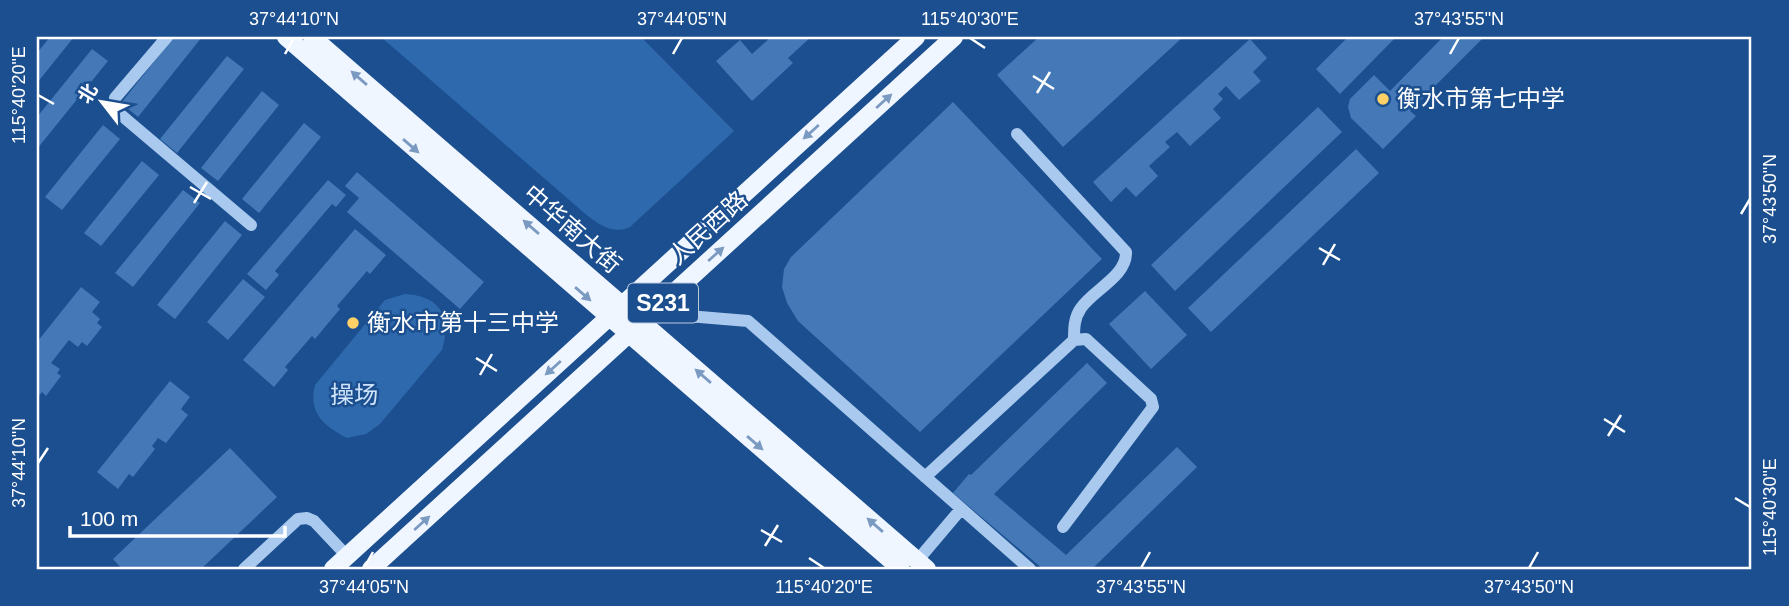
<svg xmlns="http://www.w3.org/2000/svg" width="1789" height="606" font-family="Helvetica,'Noto Sans SC',sans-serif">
	<rect width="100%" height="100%" fill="#1b4f8f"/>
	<path fill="#2e69ad" d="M381,37H641L734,131L630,227C614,234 603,227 589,217Z
		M405,294C440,296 452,316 442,350L380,424L366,434L347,438C324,426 308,413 315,385L385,300Z"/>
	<path fill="#4478b7" d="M50,37H74L37,83V53Z
		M174,37H202L138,117L121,103Z
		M771,37H811L788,58L793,63L752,101L716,61L740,40L752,54Z
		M1039,37H1183L1063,147L997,75Z
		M1348,37H1396L1340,94L1316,69Z
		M1443,37H1484L1410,111L1416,116L1383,149L1351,118L1348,107L1350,99L1374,75L1390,91Z
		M1250,39L1267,58L1253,72L1261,81L1239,100L1226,86L1218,94L1223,99L1213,109L1221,118L1190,146L1177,132L1165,142L1170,147L1149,166L1158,176L1136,197L1126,187L1111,202L1093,182Z
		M92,49L108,61L37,149V117Z
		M227,56L244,69L177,153L160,139Z
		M262,91L279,105L218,181L201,168Z
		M953,102L1102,259L920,432L798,321L787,303L782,287L784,269L791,257Z
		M1318,107L1342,132L1175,291L1151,265Z
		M304,123L321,137L259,213L242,199Z
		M103,125L120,139L62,210L45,197Z
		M1356,149L1379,173L1211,332L1188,308Z
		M142,161L159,175L101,246L84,233Z
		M357,172L484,282L460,309L347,212L359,198L345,186Z
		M328,180L346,195L336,207L332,204L275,271L279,275L266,290L247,274Z
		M183,190L200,203L133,287L115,273Z
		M225,221L242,235L175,319L157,305Z
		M355,229L386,255L370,274L367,271L337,306L340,309L315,339L312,336L285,367L288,370L274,387L243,360Z
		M243,279L265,297L228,340L207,322Z
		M81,287L100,302L92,312L100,319L97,323L102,327L87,346L82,342L78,347L69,340L51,363L60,369L57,373L61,376L46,396L42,392L38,397L37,342Z
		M1145,291L1187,335L1151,369L1109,324Z
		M1087,363L1107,383L994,494L1066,555L1177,447L1197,467L1092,569H1043L953,493L969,474L971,475Z
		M170,381L190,397L181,409L188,415L166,443L158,438L152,446L155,449L133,477L129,474L118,489L97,472Z
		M230,448L277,497L201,569H122L113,559Z"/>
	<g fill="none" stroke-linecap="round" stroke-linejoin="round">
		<path stroke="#a9c9ee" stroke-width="12" d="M167,37L115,98L114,109L251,225
			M1017,134L1126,252C1127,276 1093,290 1081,308C1074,318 1074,328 1074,340
			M652,313L748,321L1030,569
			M925,477L1074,340L1086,339L1151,399L1153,407L1063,527
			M917,561L961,509
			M244,569L298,519L307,518L314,521L347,556"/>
		<path stroke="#f0f6ff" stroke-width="18" d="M286,37L901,569
			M312,37L927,569
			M333,569L916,37
			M371,569L954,37"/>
	</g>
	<defs><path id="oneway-solid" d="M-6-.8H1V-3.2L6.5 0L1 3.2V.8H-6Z" transform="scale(1.75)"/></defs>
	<g fill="#7b9ac1">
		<use href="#oneway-solid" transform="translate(359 78) rotate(-139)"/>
		<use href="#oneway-solid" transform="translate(884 101) rotate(-42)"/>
		<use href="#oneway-solid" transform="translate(811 132) rotate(138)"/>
		<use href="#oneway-solid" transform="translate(411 146) rotate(41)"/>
		<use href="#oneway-solid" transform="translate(531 227) rotate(-139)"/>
		<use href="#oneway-solid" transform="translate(716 254) rotate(-42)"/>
		<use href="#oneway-solid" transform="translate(583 294) rotate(41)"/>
		<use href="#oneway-solid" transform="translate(553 368) rotate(138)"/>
		<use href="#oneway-solid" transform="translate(703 376) rotate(-139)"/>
		<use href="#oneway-solid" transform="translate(755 443) rotate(41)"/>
		<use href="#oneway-solid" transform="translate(422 523) rotate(-42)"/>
		<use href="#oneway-solid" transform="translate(875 525) rotate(-139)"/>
	</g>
	<path fill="none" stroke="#fff" stroke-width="2.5" d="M970,38L985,48M285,54L294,38M673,54L682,38M1450,54L1459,38M1033,76L1054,89M1037,93L1050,72M38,95L54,104M190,187L211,199M194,203L207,182M1741,214L1750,199M1319,248L1340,260M1323,265L1335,244M476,358L497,371M480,375L492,354M1604,419L1625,432M1608,436L1621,415M38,463L48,448M1735,498L1750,507M761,530L782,542M765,546L778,525M809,558L824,568M364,568L373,552M1141,568L1150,552M1529,568L1538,552"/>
	<g fill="#ffd166" stroke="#1b4f8f" stroke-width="2.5">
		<circle cx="1383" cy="99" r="7"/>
		<circle cx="353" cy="323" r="7"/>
	</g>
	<g text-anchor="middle" stroke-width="5" stroke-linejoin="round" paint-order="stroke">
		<rect fill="#1b4f8f" stroke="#bbcadd" stroke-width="2" x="628" y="283.5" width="70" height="39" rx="5"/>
		<g font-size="23" font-weight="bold" fill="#fff">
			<text x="663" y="311">S231</text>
		</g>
		<g font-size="24" fill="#fff" stroke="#1b4f8f" text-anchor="start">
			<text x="1397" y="107">衡水市第七中学</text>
			<text x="367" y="331">衡水市第十三中学</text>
		</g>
		<g font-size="24" fill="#fff" stroke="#1b4f8f">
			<text transform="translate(708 228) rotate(-42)" y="8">人民西路</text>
			<text transform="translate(572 229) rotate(41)" y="8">中华南大街</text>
		</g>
		<g font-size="24" fill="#cfe3fa" stroke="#1b4f8f">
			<text x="354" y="403">操场</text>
		</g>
	</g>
	<rect width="1789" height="606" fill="none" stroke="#1b4f8f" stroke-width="77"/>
	<g transform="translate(102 102) rotate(301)" stroke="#1b4f8f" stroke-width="5" paint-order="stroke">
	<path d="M0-5L12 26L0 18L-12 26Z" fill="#ffffff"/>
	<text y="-10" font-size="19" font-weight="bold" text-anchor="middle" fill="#ffffff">北</text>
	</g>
	<path d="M70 526v10h215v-10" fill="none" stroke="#ffffff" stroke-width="3.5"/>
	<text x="80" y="526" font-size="21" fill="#ffffff" stroke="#1b4f8f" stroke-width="5" paint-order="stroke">100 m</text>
	<rect x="38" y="38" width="1712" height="530" fill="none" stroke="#fff" stroke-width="2.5"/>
	<g font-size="18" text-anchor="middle" fill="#fff">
		<text x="294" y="25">37°44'10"N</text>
		<text x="682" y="25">37°44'05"N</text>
		<text x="970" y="25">115°40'30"E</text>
		<text x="1459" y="25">37°43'55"N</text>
		<text transform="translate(19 95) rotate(-90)" y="6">115°40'20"E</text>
		<text transform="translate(1770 199) rotate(-90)" y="6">37°43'50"N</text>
		<text transform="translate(19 463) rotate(-90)" y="6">37°44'10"N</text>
		<text transform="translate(1770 507) rotate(-90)" y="6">115°40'30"E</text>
		<text x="364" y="593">37°44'05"N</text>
		<text x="824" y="593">115°40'20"E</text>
		<text x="1141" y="593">37°43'55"N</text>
		<text x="1529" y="593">37°43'50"N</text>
	</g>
</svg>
